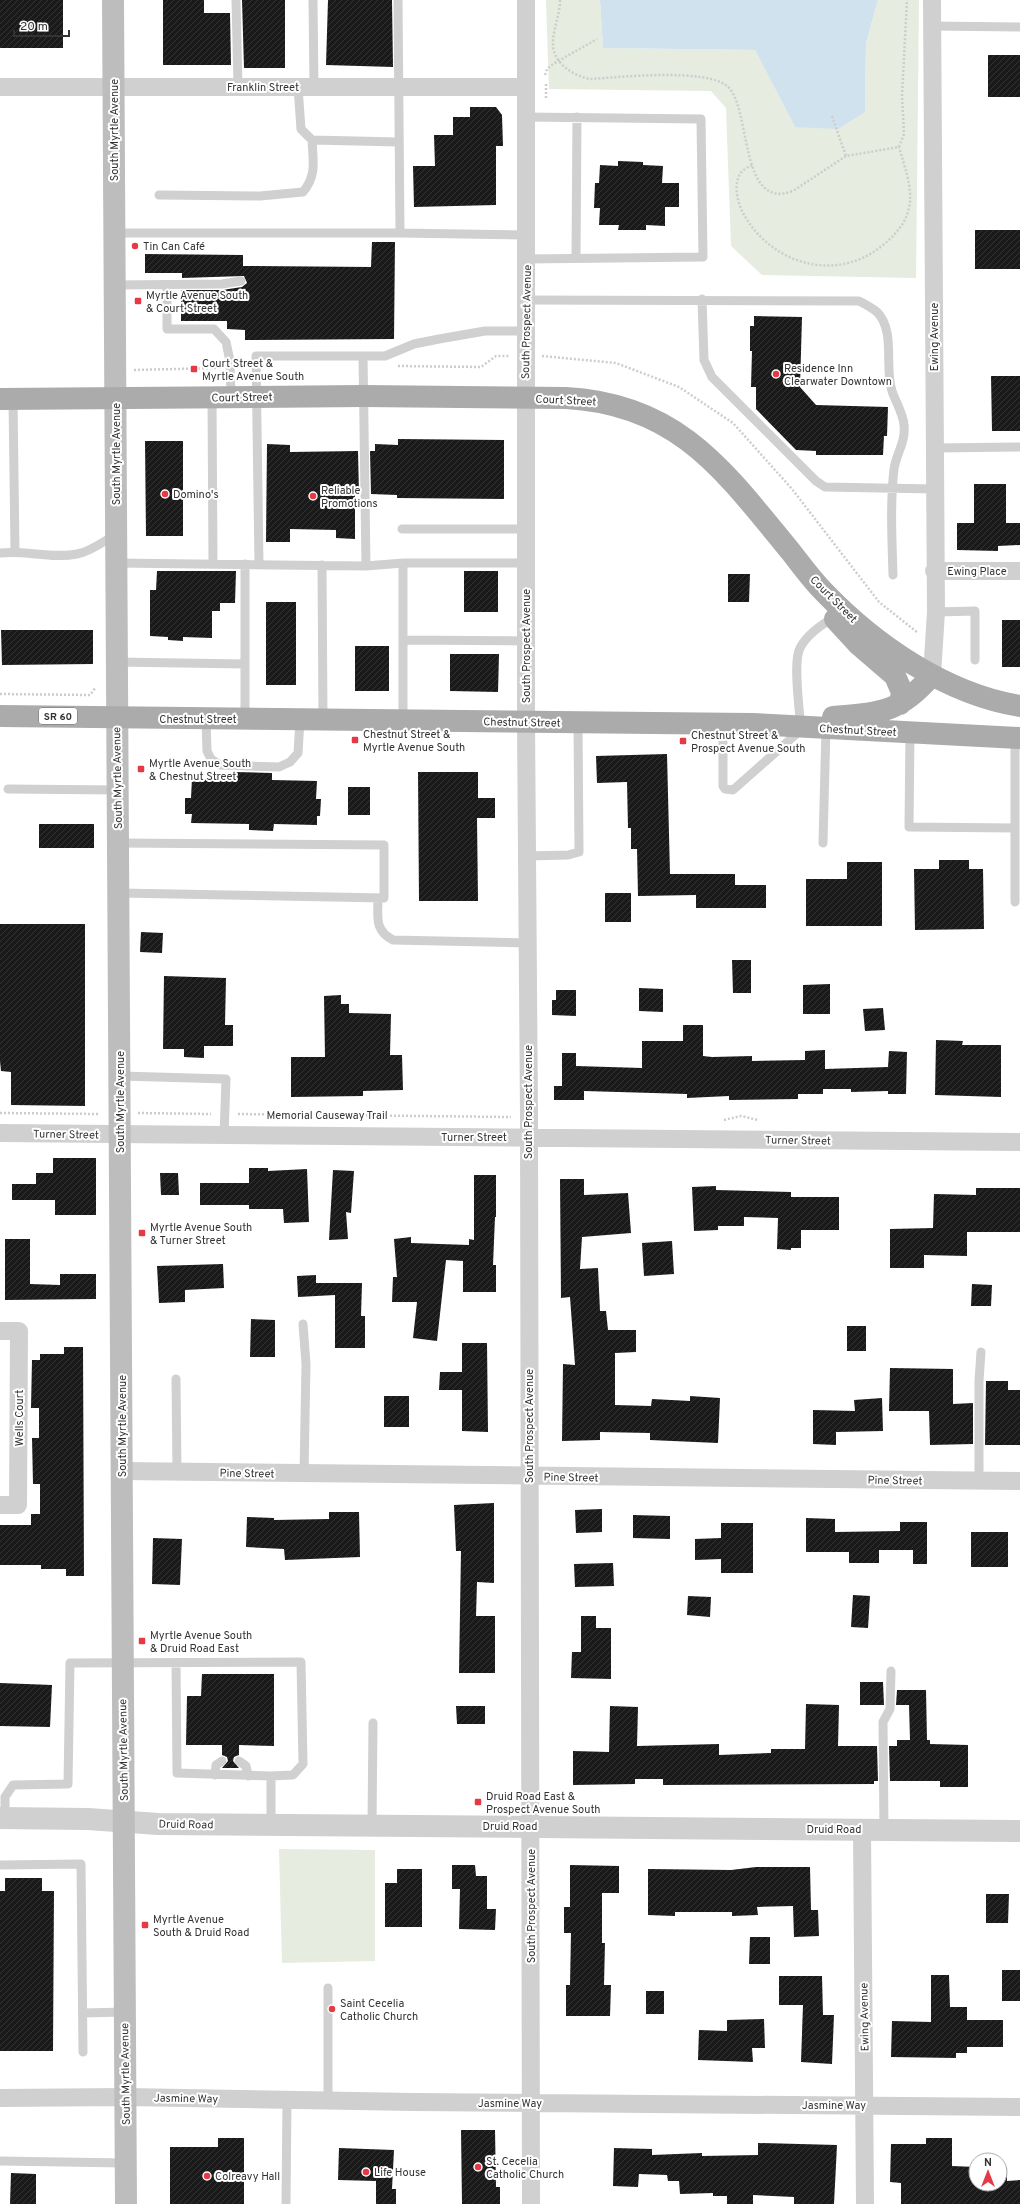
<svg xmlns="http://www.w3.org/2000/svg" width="1020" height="2204" font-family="Overpass,sans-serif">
	<defs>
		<pattern id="building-hatch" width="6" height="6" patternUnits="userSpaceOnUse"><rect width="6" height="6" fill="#1a1a1a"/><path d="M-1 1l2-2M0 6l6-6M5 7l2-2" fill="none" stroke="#333"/></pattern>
	</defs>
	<rect width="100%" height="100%" fill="#fff"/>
	<path fill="#e6ecdf" d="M546,0H600L603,48L755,50L795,127L865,112L866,43L878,0H919L916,278L762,275L731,246L726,108L711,91L549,89Z
		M279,1849L375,1850V1961L282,1963Z"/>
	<path fill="#cfe2ee" d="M600,0H878L866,43L865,112L838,129L795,127L755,50L603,48Z"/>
	<path fill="url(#building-hatch)" d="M0,0H63V48H0Z
		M163,0H204V13H230L231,65H163Z
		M242,0H285V68H244Z
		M328,0H392L393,67L326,65Z
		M988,55H1020V97H988Z
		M470,107H496L502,115L503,146H496V205L414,207L413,166H435L434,135H453V117H470Z
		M618,161L643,162V165L663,166L662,183H679V207H665V226L646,225V230H618L619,225H599L600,208H594L595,183H599L600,165L618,166Z
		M975,230H1020V269H975Z
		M372,242H395L394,339L245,340V330L227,329V321H181V290H222L242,287L247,283L244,276L182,278V273H145V254L243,255V266L371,267Z
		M754,316L802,317L800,387L816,405L888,407L887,436H884L883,455H816V451L796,450L756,409V387H751L752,351H750V326H754Z
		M991,376H1020V431H992Z
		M398,439L504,440V499L397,498V495L371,494L370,451H375V444L398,445Z
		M145,441H183V536H146Z
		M267,444L290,445V452L358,451L359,494H355V539L336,538V530L290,529V542H266Z
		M974,484H1006V523H1020V545L998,546V551L957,550V523H974Z
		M157,571H236L235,603H220V611H212V638L183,637V641L168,640V637L150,636V590H156Z
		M464,571H498V612H464Z
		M728,574H750L749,602H728Z
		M266,602H296V685H266Z
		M1002,620H1020V667H1002Z
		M1,630H93V664L2,665Z
		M355,646H389V691H355Z
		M450,654H499L498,692L450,691Z
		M667,754L670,874H735V885H766V908H696V895L638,896L637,849H631V828H628L627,782L597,783L596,756Z
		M235,772L272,773V780L317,781L316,799H321L320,816H317V825L274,824L273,831L249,830V824L191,823L192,814H185V798H191L192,778L235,779Z
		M418,772H478V798H495V818H477L478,901H419Z
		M348,787H370V815H348Z
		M39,824H94V848H39Z
		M939,860H969V869H983L984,929L915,930L914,869H939Z
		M847,862H882V926H806V879H847Z
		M605,893H631V922H605Z
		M0,924H85V1106L11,1105V1072L1,1071L0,1061Z
		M141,932L163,933L162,953L140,952Z
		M732,960H751V993H733Z
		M164,976L226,978L225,1025H233V1046H204V1058L184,1057V1049H163Z
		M830,984V1014H803V985Z
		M639,988L663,989V1012L639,1011Z
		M556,990H576V1016L552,1015V1000H556Z
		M341,995V1004H349V1013L391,1014L390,1055H402L403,1090L363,1091V1096L291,1097V1057H325L324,996Z
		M883,1008L885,1030L865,1031L863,1009Z
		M683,1025H703V1056L712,1057L752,1056V1061L805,1060V1051L825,1050V1069L888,1067L889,1051L907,1052L906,1094H888V1091L851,1092V1089H823V1094H798V1099L729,1100V1096L687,1098V1094L584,1091V1100H554V1086H562V1053H576V1066L642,1068V1041H683Z
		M936,1040L963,1041L962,1045H1001V1097L935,1095Z
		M53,1158H96V1215H55V1200H12V1184H36V1173H53Z
		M249,1168H268V1171L307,1169L309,1222L284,1223L283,1209H249V1205H200V1183H249Z
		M333,1170L354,1171L351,1213L346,1212L348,1239L329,1240Z
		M160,1173H178L179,1195H161Z
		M474,1175H496V1217H495L493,1265H496V1292H463V1261L446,1260L437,1341L413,1338L417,1302H392L393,1277H397L394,1239L411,1237V1243L469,1245V1239L474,1240Z
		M560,1179H584V1195L628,1193L631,1233L582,1237L580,1269L598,1268L600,1311H606L608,1330H636V1352L615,1353V1405L651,1406L652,1399L690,1401V1396L720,1398L718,1443L650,1440V1433L600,1432V1440L562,1441L563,1364L575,1365L570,1297L561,1298Z
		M716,1186V1190L791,1192V1197H839V1230H801V1248H791V1250L777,1249L778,1218L744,1217V1226H718V1230L694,1231L692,1187Z
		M976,1188H1020V1232H967V1256L924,1255V1268H890V1229L933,1228L934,1194L976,1195Z
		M5,1239H30V1284L60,1285V1274H96V1299L5,1300Z
		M672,1241L674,1274L644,1276L642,1243Z
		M223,1264L224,1288L185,1290V1302L159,1303L157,1266Z
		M316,1275V1283H362L361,1316H365V1348H335V1295L298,1297L297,1276Z
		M972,1284L992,1285L991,1306H971Z
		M251,1319L275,1320V1357H250Z
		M847,1326H866V1351H847Z
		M462,1343H487L488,1432L462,1431V1390H439L440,1372H462Z
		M64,1347H83L84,1576H66V1569H41V1565H0V1525H31V1514H40V1484H33L32,1438H39V1408H31L32,1360H40V1354H64Z
		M890,1368L953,1369V1404L973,1403V1444L930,1445L929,1411H889Z
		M986,1381H1008V1390H1020V1445H985Z
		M384,1396H409V1427H384Z
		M882,1398L883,1431L836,1432V1445L813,1444V1410L855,1411L854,1400Z
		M494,1503V1583L477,1582L476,1616H495V1673H459L461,1551H456L454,1505Z
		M602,1509V1532L576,1533L575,1510Z
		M329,1512H359L360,1557L285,1560L284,1549L246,1547L247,1517L274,1518V1520L329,1519Z
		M633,1515L670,1516V1539L633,1538Z
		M806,1518L835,1519V1532L900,1531V1522H927V1564H913V1550H879V1563H849V1552H806Z
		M721,1523H753V1573H721V1559L695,1560V1539L721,1538Z
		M971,1532H1008V1567H971Z
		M153,1538L182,1539L180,1585L152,1584Z
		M613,1563L614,1586L575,1587L574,1564Z
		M853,1595L870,1596L868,1628L851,1627Z
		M688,1596L711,1597L710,1617L687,1615Z
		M581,1616H596V1628H611V1679L571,1678L572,1652H581Z
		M202,1674H274V1746L239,1745V1755L234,1757L233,1761L239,1768H222L228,1761L227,1757L222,1755V1745H186L187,1696H201Z
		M860,1682H883L884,1705H860Z
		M0,1683L52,1685L50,1727L0,1726Z
		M897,1690H926L927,1740H930V1744L968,1745V1787H940V1781H890L889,1746H897V1740H910L909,1705H896Z
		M806,1704L839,1705L838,1746H877L878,1781H874V1784L663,1785V1779H635V1784L573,1785V1751L609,1752L610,1706L638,1707L637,1746L719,1744V1755L771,1753V1749H805Z
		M456,1706H485V1724H457Z
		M452,1865H475L476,1876H487V1909H496L495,1930L459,1929L460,1889H452Z
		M570,1865L619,1866V1893H602V1943H605L604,1985H611L610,2016H566V1985H570L571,1933H564V1907H570Z
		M756,1867H810L811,1910H818L819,1936L794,1937L793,1906L757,1907L758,1915L732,1916V1912H675V1916L648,1915V1869L731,1870Z
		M397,1869H422V1927H385V1883H397Z
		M5,1878H42V1891H54L53,2051H0V1891H5Z
		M986,1894H1009L1008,1923H986Z
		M750,1937H770V1964H749Z
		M1002,1970H1020V2001H1002Z
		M931,1975H949L950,2007H967V2020H1003V2047H967V2053H956V2058L891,2057L892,2021L931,2022Z
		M779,1976H822L823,2015H834L832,2064L801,2062L803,2005H779Z
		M646,1991H664V2014H646Z
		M764,2019L765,2048H752L753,2062L698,2060L699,2030L727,2031V2020Z
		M461,2130H495L496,2187H500V2204H462Z
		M218,2138H244V2204H170V2147H218Z
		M926,2138H952V2166L976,2167V2184H1000V2168H1007V2181L1020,2180V2204H901V2183L890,2182L891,2144H926Z
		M758,2143L837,2145L834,2204H794V2197L753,2195V2204H727V2196H713V2193L680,2194L679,2181H668L667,2175L639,2174L638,2187L613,2186L614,2148L652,2149V2155L702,2153V2156L758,2155Z
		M339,2148L394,2150L392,2189H396V2204H376V2181L338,2180Z
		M11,2173L36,2174V2204H10Z"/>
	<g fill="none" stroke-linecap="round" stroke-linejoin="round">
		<path stroke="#cdcdcd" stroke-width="2.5" stroke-dasharray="2 2" stroke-linecap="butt" d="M560,0C560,15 553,29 553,43C552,63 575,77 591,79C621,77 705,68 727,86C752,106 738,212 793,191L846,156L899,147L904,134L902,96L907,0
			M545,75L547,69L553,64L597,39
			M546,84V99
			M832,116L846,156
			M752,165C748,167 742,170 740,174C734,184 737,199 741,209C767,263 835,285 883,245C922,213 911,188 899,147
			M542,356L616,363L679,387L733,423L792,489L879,602L918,633
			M398,366L481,367L496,356H510
			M134,370L217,368
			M0,694L90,695L96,687
			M0,1113L99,1114
			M138,1113L211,1114
			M238,1114L511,1117
			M724,1120L741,1116L758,1120"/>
		<path stroke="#d0d0d0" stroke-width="9" d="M236,0L238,87
			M313,0L314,87
			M398,0L400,233
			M932,26L1020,27
			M298,87L301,129L312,140L399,142
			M526,117L701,119L703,257L527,259
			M159,195L260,196L303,192C317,175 313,161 312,140
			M115,233H400L527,235
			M576,258L577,117
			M115,285L222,284L241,281
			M167,285V329H214L226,342L230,361L231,397
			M702,299L704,360L712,377L816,481L825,487L935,489
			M526,300L859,301C865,304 872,308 877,312C896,331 884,368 892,391C896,403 903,413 904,425C906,442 896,454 894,469C890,504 892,540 893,575
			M363,356L366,566
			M212,397L213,564
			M13,399L15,551
			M935,448L1020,447
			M402,529H526
			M0,553C25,550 52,559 77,554C90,552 104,541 115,535
			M117,563L366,566L403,563H526
			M259,565L256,356H385L414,344L439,339L485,331H525
			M322,565L323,720
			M936,612L975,611V660
			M404,640L526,641
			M116,662L245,664
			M206,719L207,751L211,759L220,765L279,767L290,762L298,753L300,720
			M245,719V564
			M800,720C799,704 793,661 800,648C807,634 822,625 834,617
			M403,721V563
			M723,725V786L725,789L733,790L802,729
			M910,732L909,827L1015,828V738
			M8,789L118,790
			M1015,828V902
			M119,843L384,845V898L119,893
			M823,843L826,728
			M527,856L568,855L579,852L578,723
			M378,898C378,917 374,930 393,940L528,943
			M121,1076L226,1079L224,1136
			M303,1324L306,1364L304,1474
			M176,1379L177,1472
			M979,1481V1381L981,1352
			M239,1761L246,1766L248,1776
			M215,1775L216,1765L222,1761
			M271,1776V1825
			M5,1818V1797L13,1785L68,1784L70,1663L301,1662L303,1764L293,1775L271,1776L177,1773L176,1663
			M372,1825L373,1723
			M884,1829L883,1722L890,1709L891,1671
			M0,1865L81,1864L83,2052
			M328,1988V2101
			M83,2013L124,2012
			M0,2161L126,2163
			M286,2204L287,2100"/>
		<path stroke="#d0d0d0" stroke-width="18" d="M526,0V722L529,1117L531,2204
			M932,0L936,612L932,675
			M0,87H526
			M934,571H1020
			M0,1133L1020,1142
			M0,1331H19L18,1505H0
			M122,1471L1020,1481
			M862,1829L865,2204
			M0,2098L126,2097L414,2102L1020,2107"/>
		<path stroke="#d0d0d0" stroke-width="22" d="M0,1818L88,1819L158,1824L1020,1831"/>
		<path stroke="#bdbdbd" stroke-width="22" d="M113,0L126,2204"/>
		<path stroke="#ababab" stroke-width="22" d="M0,399L363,396L566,398C679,404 725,472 791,552C802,566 812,580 824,592C875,645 946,694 1020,706
			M835,619L859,645L895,676L902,692L900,704
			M0,716L752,724L1020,738
			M833,717C880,713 900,713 932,675"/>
	</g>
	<g fill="#e63946" stroke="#fff" stroke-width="1.5">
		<circle cx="135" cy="246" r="4"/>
		<rect x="134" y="297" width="8" height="8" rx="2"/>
		<rect x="190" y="365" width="8" height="8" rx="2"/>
		<circle cx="776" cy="374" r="4"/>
		<circle cx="165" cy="494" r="4"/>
		<circle cx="313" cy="496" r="4"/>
		<rect x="351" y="736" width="8" height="8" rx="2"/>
		<rect x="679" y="737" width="8" height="8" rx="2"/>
		<rect x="137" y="765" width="8" height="8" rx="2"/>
		<rect x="138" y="1229" width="8" height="8" rx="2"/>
		<rect x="138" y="1637" width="8" height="8" rx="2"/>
		<rect x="474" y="1798" width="8" height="8" rx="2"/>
		<rect x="141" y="1921" width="8" height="8" rx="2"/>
		<circle cx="332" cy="2009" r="4"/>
		<circle cx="478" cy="2167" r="4"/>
		<circle cx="366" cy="2172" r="4"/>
		<circle cx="207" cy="2176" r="4"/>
	</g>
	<g text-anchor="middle" stroke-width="4" stroke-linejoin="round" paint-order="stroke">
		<rect fill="#fff" stroke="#707070" stroke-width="1" x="39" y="708" width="38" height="16" rx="3"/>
		<g font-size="10" font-weight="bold" fill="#333">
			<text x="58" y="720">SR 60</text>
		</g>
		<g font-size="11" fill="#333" stroke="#fff">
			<text x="263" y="91">Franklin Street</text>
			<text transform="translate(114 130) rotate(-90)" y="4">South Myrtle Avenue</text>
			<text transform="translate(526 322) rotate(-89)" y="4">South Prospect Avenue</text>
			<text transform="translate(934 337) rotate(-90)" y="4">Ewing Avenue</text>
			<text transform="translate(242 397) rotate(-1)" y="4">Court Street</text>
			<text transform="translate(566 400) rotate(3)" y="4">Court Street</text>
			<text transform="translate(116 454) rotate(-90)" y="4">South Myrtle Avenue</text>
			<text x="977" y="575">Ewing Place</text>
			<text transform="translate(834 599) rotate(45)" y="4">Court Street</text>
			<text transform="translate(526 646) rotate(-90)" y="4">South Prospect Avenue</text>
			<text x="198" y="723">Chestnut Street</text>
			<text transform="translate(522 722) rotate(1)" y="4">Chestnut Street</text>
			<text transform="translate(858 730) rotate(3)" y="4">Chestnut Street</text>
			<text transform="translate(117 778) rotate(-91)" y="4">South Myrtle Avenue</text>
			<text transform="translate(120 1102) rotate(-90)" y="4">South Myrtle Avenue</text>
			<text transform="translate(528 1102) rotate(-90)" y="4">South Prospect Avenue</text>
			<text x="327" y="1119">Memorial Causeway Trail</text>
			<text transform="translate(66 1134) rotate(1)" y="4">Turner Street</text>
			<text x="474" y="1141">Turner Street</text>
			<text transform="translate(798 1140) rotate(1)" y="4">Turner Street</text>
			<text transform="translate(19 1418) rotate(-90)" y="4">Wells Court</text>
			<text transform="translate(122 1426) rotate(-90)" y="4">South Myrtle Avenue</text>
			<text transform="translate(529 1426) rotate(-90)" y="4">South Prospect Avenue</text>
			<text transform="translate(247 1473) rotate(1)" y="4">Pine Street</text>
			<text transform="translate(571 1477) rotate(1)" y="4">Pine Street</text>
			<text transform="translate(895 1480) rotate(1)" y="4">Pine Street</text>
			<text transform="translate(123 1750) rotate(-91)" y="4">South Myrtle Avenue</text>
			<text transform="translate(186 1824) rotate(1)" y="4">Druid Road</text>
			<text x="510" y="1830">Druid Road</text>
			<text x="834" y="1833">Druid Road</text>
			<text transform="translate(531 1906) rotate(-90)" y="4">South Prospect Avenue</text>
			<text transform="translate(864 2017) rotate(-91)" y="4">Ewing Avenue</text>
			<text transform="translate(125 2074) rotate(-91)" y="4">South Myrtle Avenue</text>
			<text transform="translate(186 2098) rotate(1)" y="4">Jasmine Way</text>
			<text x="510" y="2107">Jasmine Way</text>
			<text x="834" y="2109">Jasmine Way</text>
		</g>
		<g font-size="11" fill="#333" stroke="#fff" text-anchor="start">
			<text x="143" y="250">Tin Can Café</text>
			<text x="146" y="299">Myrtle Avenue South<tspan x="146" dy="13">&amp; Court Street</tspan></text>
			<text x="202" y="367">Court Street &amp;<tspan x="202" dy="13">Myrtle Avenue South</tspan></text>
			<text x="784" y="372">Residence Inn<tspan x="784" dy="13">Clearwater Downtown</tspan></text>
			<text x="321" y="494">Reliable<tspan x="321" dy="13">Promotions</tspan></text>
			<text x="173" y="498">Domino's</text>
			<text x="363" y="738">Chestnut Street &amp;<tspan x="363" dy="13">Myrtle Avenue South</tspan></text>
			<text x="691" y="739">Chestnut Street &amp;<tspan x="691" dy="13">Prospect Avenue South</tspan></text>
			<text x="149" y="767">Myrtle Avenue South<tspan x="149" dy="13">&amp; Chestnut Street</tspan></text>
			<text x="150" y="1231">Myrtle Avenue South<tspan x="150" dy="13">&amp; Turner Street</tspan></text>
			<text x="150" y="1639">Myrtle Avenue South<tspan x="150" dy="13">&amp; Druid Road East</tspan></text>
			<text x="486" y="1800">Druid Road East &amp;<tspan x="486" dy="13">Prospect Avenue South</tspan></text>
			<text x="153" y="1923">Myrtle Avenue<tspan x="153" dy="13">South &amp; Druid Road</tspan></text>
			<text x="340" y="2007">Saint Cecelia<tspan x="340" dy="13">Catholic Church</tspan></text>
			<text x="486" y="2165">St. Cecelia<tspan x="486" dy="13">Catholic Church</tspan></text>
			<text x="374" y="2176">Life House</text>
			<text x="215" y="2180">Colreavy Hall</text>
		</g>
	</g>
	<g transform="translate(988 2172)"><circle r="19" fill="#ffffff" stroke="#adadad"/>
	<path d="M0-3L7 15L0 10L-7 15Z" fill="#e63946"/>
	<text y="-6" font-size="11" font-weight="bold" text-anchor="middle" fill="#333333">N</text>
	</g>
	<path d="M14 30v6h55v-6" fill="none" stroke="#333333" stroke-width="2"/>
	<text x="20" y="30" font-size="12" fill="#333333" stroke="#ffffff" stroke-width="3" paint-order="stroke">20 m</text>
</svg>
